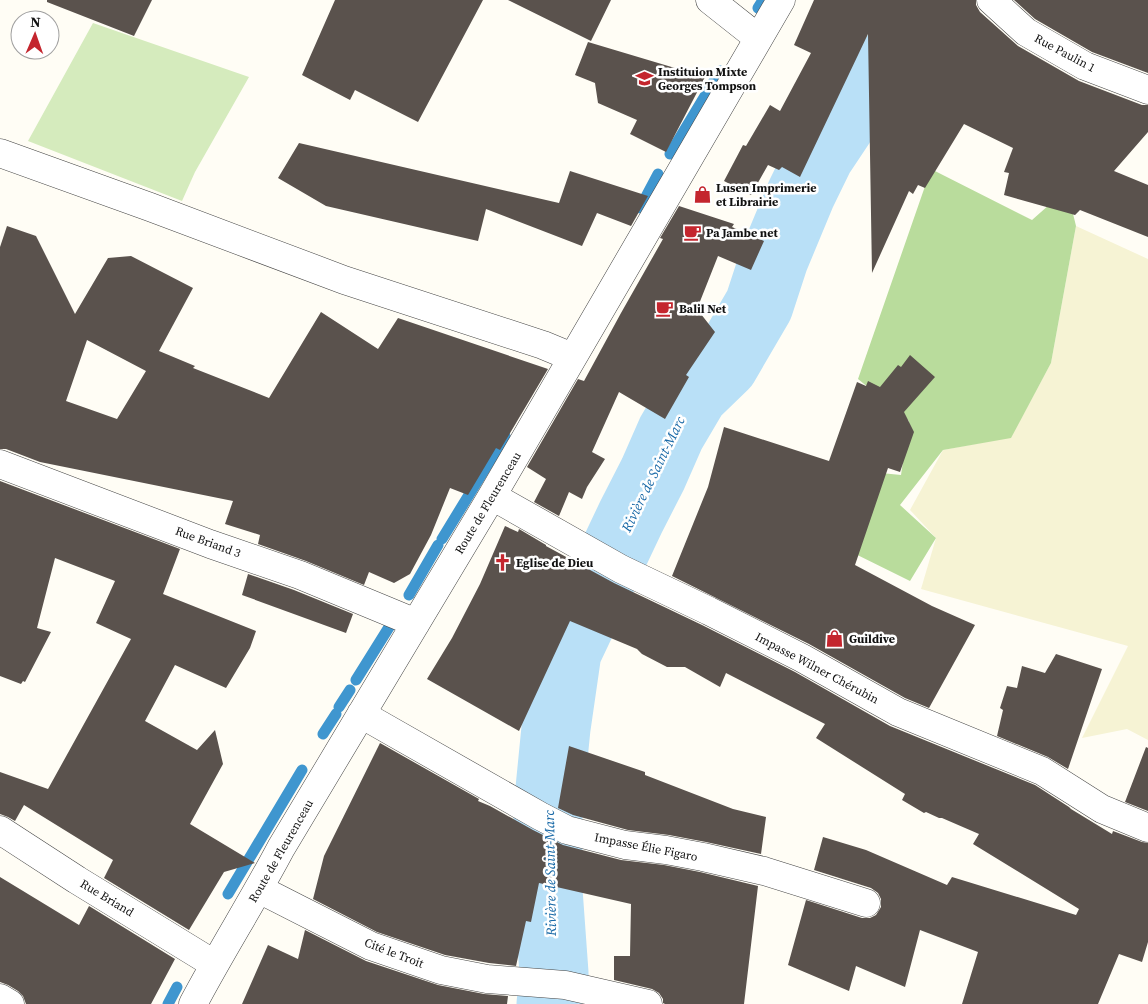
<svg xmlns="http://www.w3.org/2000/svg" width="1148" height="1004" font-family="'Source Serif 4',serif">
	<rect width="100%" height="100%" fill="#fffdf5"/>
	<path fill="#f6f3d4" d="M1076,226L1148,259V740L1127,729L1082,738L1128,646L921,589L936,538L910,510L943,450L1011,437L1051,363Z"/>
	<path fill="#d5ebbd" d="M93,23L249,77L195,172L182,201L28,141Z"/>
	<path fill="#b9dc9c" d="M931,169L1032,220L1067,189L1076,226L1051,363L1011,438L943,450L900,505L936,538L910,581L823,538L851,470L901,475L909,421L858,379Z"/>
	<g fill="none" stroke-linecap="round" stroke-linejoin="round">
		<path stroke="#3f96cf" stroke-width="11" d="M758,8L763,0
			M670,154L720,71
			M640,208L658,174
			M442,539L505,436
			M409,595L438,545
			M356,680L391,624
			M339,707L350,690
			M323,734L336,714
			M228,894L302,770
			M168,1004L177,987"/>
		<path stroke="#b9e0f7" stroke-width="69" d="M551,1004L554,973L548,890V809L556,728L567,652L631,517L653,474L671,433L694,394L724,365L759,305L774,259L801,194L820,155L846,116L872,95L917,20L926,0"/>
	</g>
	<path fill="#5a524d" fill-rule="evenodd" d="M47,0H152L134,36L47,2Z
		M335,0H483L418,122L355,90L350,100L302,75Z
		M508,0H611L591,41Z
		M814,0H976V5L980,12L1018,46L1079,81L1142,105H1148V132L1114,171L1148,185V237L1080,210L1075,215L1004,195L1009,173L1004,172L1013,148L964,124L925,188L918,185L913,194L909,191L872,273L868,34L800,177L782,167L779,170L768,165L751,195L724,181L743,145L746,146L770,105L780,111L811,53L794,45Z
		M1014,0H1148V73L1092,52L1035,19Z
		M588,42L705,77L666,152L630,134L637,120L598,103L595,83L575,75Z
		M299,143L559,203L570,171L648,196L631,226L597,213L582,246L486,209L478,241L326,206L278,178Z
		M679,206L734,224L732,227L764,241L751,270L718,256L697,309L715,332L686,375L689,377L665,419L619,392L592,452L605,459L587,487L582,499L569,492L559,516L534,502L546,479L527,467L578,379L584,381L621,313L663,239L660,238Z
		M7,226L36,236L75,314L108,258L131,256L193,288L159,351L195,366L193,368L269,398L321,312L378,349L398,318L548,369L500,450L496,448L468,495L450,488L431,535L410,574L394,583L369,572L364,585L306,561L258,544L260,535L225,524L233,501L40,462L6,449H0V247ZM87,340L146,371L117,419L66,401Z
		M910,355L935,377L904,412L914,432L900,472L888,468L855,565L932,606L975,625L929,708L905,698L809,644L672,576L708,487L724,427L829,461L857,382L866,386L868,381L880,387L898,365L901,367Z
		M0,481L180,549L163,594L256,631L250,648L226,688L175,665L145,721L197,750L215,730L223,764L190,824L255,863L224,872L189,930L104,878L113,860L24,805L15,821L8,817L0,814V772L48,789L131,639L96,623L115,581L55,558L37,628L51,632L25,682L23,681L21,684L0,676Z
		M505,526L518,532L519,529L546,545V546L614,583L702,625L795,672L890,726L1035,785L1069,807L1071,809L1112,834L1113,831L1142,842L1148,843V942L1142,962L1119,954L1098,1004H962L978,952L920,930L905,987L856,966L849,991L788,965L806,900L862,918H870L876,915L881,907V899L878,893L871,888L814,870L823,837L866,850L947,885L952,877L1076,915L1079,909L973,844L979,834L942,818H939L926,812L924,813L902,800L905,794L816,738L825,724L726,673L720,687L685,667H667L642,654L637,649L570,621L519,731L427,679L452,638L480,584Z
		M248,574L294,590L353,614L346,633L242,595Z
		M1056,654L1102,669L1068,769L1048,757L997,736L1003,710L1000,708L1007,686L1017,688L1022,666L1045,673Z
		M380,743L479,799L478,801L490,806L533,830L563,845L621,860L664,865L700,872L758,886L744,1004H665L663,1003V999L659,993L652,989L614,980V956H630L631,904L539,883L531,922L526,921L516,966L489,963L445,955L377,932L313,899L324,856Z
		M569,746L645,772V775L733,809L766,817L761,854L706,842L669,835L628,830L573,815L558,808Z
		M1146,747L1148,748V811L1125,802Z
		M0,877L79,925L89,906L175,959L151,1004H26L23,996L18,991L8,985L0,982Z
		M305,930L366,961L438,985L484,994L508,996L507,1004H242L268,945L298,959Z"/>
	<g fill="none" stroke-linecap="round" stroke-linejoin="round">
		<defs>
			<path id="minor" d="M710,0L758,38
				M991,0L1026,32L1085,66L1148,90
				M0,153L150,207L344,280L543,345L572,357
				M0,464L210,544L300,575L416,623
				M492,496L621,569L709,611L802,658L898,712L1042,771L1102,809L1148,828
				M361,714L540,816L567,830L625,845L666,850L703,857L764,871L866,903
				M0,830L77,880L214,964
				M259,889L371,946L441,970L487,979L565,985L648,1004
				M0,998L10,1004
				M193,1004C221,951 253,901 281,848L492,496L781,0"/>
		</defs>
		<use href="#minor" stroke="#444" stroke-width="29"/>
		<use href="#minor" stroke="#fff" stroke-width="28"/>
	</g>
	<defs>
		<symbol id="school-bare" viewBox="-9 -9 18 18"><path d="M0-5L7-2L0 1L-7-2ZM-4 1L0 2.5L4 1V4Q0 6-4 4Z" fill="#c4262e" stroke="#fff" stroke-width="2.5" paint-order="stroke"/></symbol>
		<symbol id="shop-bare" viewBox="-9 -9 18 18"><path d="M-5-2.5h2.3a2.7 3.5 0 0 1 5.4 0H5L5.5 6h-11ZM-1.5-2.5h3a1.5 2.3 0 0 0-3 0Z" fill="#c4262e" stroke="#fff" stroke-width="2.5" paint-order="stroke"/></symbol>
		<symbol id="cafe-bare" viewBox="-9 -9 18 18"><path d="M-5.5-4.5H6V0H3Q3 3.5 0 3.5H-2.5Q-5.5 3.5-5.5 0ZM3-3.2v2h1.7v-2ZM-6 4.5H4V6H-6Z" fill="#c4262e" stroke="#fff" stroke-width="2.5" paint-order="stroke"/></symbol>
		<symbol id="church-bare" viewBox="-9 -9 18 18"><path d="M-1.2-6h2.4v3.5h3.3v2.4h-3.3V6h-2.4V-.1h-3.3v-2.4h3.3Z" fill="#c4262e" stroke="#fff" stroke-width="2.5" paint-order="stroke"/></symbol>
	</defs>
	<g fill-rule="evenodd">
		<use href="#school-bare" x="632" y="66" width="25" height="25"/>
		<use href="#shop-bare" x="690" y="182" width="25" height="25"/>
		<use href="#cafe-bare" x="680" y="220" width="25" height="25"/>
		<use href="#cafe-bare" x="652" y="296" width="25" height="25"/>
		<use href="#church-bare" x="490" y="550" width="25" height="25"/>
		<use href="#shop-bare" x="822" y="626" width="25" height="25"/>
	</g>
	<g text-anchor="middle" stroke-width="5" stroke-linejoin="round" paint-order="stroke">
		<g font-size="12" fill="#111" stroke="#fff">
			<text transform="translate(1065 53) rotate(28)" y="4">Rue Paulin 1</text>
			<text transform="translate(488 503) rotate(-59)" y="4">Route de Fleurenceau</text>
			<text transform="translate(208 542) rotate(20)" y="4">Rue Briand 3</text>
			<text transform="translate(817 668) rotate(28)" y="4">Impasse Wilner Chérubin</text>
			<text transform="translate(646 847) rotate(11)" y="4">Impasse Élie Figaro</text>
			<text transform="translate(281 851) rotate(-60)" y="4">Route de Fleurenceau</text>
			<text transform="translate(107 898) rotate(31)" y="4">Rue Briand</text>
			<text transform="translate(394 953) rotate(21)" y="4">Cité le Troit</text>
		</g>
		<g font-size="12" font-weight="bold" fill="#111" stroke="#fff" text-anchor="start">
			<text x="658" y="76">Instituion Mixte<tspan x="658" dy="14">Georges Tompson</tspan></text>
			<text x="716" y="192">Lusen Imprimerie<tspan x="716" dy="14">et Librairie</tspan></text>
			<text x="706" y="237">Pa Jambe net</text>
			<text x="679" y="313">Balil Net</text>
			<text x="516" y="567">Eglise de Dieu</text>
			<text x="849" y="643">Guildive</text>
		</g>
		<g font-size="14" font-style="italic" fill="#1768a6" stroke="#fff">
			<text transform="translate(653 474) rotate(-64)" y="5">Rivière de Saint-Marc</text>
			<text transform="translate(550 873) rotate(-91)" y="5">Rivière de Saint-Marc</text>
		</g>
	</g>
	<g transform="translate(35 35) rotate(2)"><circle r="24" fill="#ffffff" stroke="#a0a0a0"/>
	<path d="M0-4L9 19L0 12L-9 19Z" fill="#c4262e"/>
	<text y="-8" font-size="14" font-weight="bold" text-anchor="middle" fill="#111111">N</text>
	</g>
</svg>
